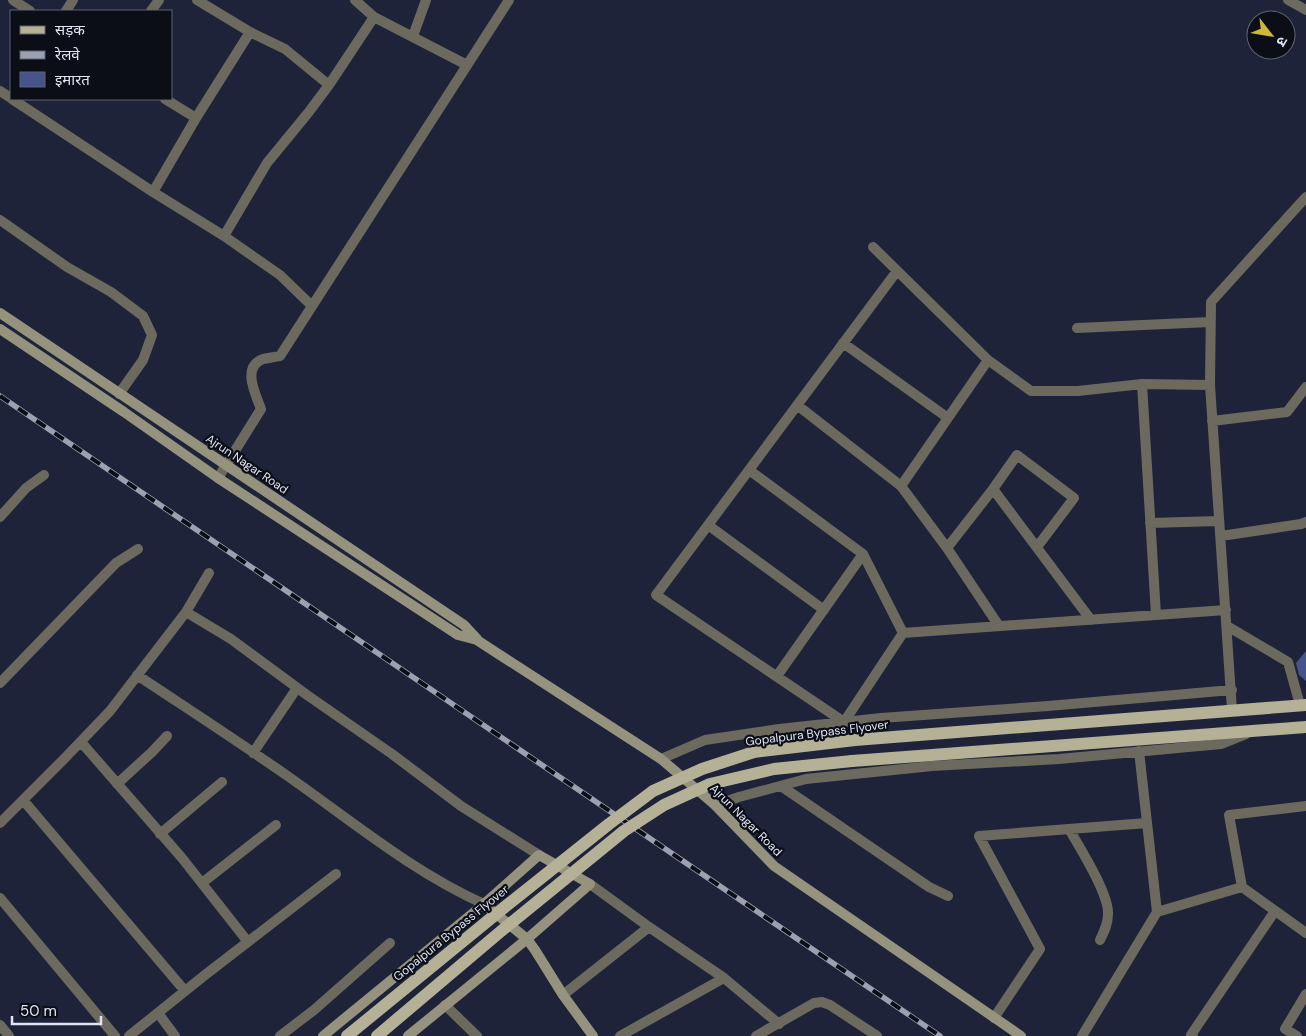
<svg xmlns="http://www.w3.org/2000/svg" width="1306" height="1036" font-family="'DM Sans','Noto Sans Devanagari',sans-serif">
	<rect width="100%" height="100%" fill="#1e2339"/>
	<path fill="#47538c" d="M1306,651V681L1299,675L1296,663Z"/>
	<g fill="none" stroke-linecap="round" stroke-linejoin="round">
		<path stroke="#6c6a5e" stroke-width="10" d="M13,0L30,11
			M197,0L250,32L285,49L329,85
			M355,0L374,17L467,65
			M1288,0L1306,10
			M66,11L73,0
			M151,11L159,0
			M413,36L426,0
			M0,91L11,98
			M12,99L153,192L224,236L254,257L280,275L312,306
			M165,99L196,118
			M153,192L196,118L250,32
			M0,220L67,267L111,292L143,316L152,335L143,360L119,394
			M224,236L267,163L308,113L329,85L374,17
			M873,247L988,360L1031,391H1078L1142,384L1210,385
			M897,271L656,595L844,722L903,633L1226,610
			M1077,328L1210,322
			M843,343L948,418
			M1142,384L1156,615
			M797,405L901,486L947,548
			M1212,421L1287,412L1306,387
			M749,470L863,554L903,633
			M218,478L261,409C256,395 241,367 263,359C269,358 274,357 280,356L509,0
			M901,486L988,360
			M993,489L1017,455L1074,498L1037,547
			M0,517L26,488L44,475
			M1150,523L1219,521
			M708,525L824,610
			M1221,536L1301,524L1306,522
			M186,612L231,639L307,695L392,754L461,806L539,855
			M999,626L947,548L993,489L1091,620
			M1227,626L1288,662L1300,705
			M137,675C188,709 239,742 289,777C353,822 413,872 484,904
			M777,676L863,554
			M0,683L116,563L138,549
			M1232,710L1210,385L1211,302L1306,197
			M81,742L182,858L248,942
			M253,753L297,688
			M661,759L705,740L779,729L881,718L1048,706L1232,690
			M117,784L152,752L167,736
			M781,786L929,887L948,896
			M23,800L185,991
			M715,805L739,797L806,779L932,766L1059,759L1221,744L1246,734
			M0,823L64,759L110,711L186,612L209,573
			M1069,829C1080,848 1109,894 1108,914C1108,924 1104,932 1100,940
			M160,834L222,782
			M202,883L276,825
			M590,884L649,927L724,978L779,1024
			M1242,887L1229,815L1306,806
			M1242,887L1306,933
			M0,898L115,1036
			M1157,912L1242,887
			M563,995L649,927
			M445,1005L477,1036
			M158,1013L175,1036
			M994,1018L1040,949L979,836L1147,823
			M0,1025L9,1036
			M129,1036L205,975L336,874
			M280,1036L314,1010L390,943
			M620,1036L724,978
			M756,1036L814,1003L822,1002L830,1005L877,1036
			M1082,1036L1157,912L1139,751
			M1193,1036L1191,1035L1275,911
			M1297,1036L1285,1029L1306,994"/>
		<path stroke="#95927e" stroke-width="10" d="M0,313L464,625L477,639
			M0,329L124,412L218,478L458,635L477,640L483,644L661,759L715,805L774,866L1021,1036
			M484,904L527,939L535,950L563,995L593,1036
			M323,1036L484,904L539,855L590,884L527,939L408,1036"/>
		<path stroke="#b5b197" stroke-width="12" d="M855,740L1306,705
			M852,761L1306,727"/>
		<defs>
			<path id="rail" d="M0,396L940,1036"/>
		</defs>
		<use href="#rail" stroke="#9ca1b2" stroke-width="5.5"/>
		<use href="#rail" stroke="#0b0d17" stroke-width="4" stroke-dasharray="11" stroke-linecap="butt"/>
		<path stroke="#b5b197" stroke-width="12" d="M347,1036L506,906L609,824L653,791L702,769L754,752L855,740
			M377,1036L500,932L624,831L664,805L710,784L774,769L852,761"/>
	</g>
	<g text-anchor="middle" stroke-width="4.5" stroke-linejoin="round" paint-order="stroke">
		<g font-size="12" fill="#e0e4f3" stroke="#0b0d17">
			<text transform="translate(247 464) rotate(34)" y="4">Ajrun Nagar Road</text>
			<text transform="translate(817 733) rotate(-7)" y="4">Gopalpura Bypass Flyover</text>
			<text transform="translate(746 820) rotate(45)" y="4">Ajrun Nagar Road</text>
			<text transform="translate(451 933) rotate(-39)" y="4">Gopalpura Bypass Flyover</text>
		</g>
	</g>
	<rect x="10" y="10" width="162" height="90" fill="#0b0d17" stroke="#60636f"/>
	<rect x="20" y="26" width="25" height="8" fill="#b5b197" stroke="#60636f"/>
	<text x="55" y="35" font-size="15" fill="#e0e4f3">सड़क</text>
	<rect x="20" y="51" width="25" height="8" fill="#9ca1b2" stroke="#60636f"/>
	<text x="55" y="60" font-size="15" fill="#e0e4f3">रेलवे</text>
	<rect x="20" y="72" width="25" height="15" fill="#47538c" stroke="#60636f"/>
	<text x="55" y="85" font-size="15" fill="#e0e4f3">इमारत</text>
	<g transform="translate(1271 35) rotate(121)"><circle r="24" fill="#0b0d17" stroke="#60636f"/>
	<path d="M0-4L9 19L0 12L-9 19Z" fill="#ccb939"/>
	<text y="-8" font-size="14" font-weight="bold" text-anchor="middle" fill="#e0e4f3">उ</text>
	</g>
	<path d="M12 1016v8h89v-8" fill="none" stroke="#e0e4f3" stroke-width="2.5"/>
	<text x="20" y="1016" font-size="15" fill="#e0e4f3" stroke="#0b0d17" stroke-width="4" paint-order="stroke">50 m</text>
</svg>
